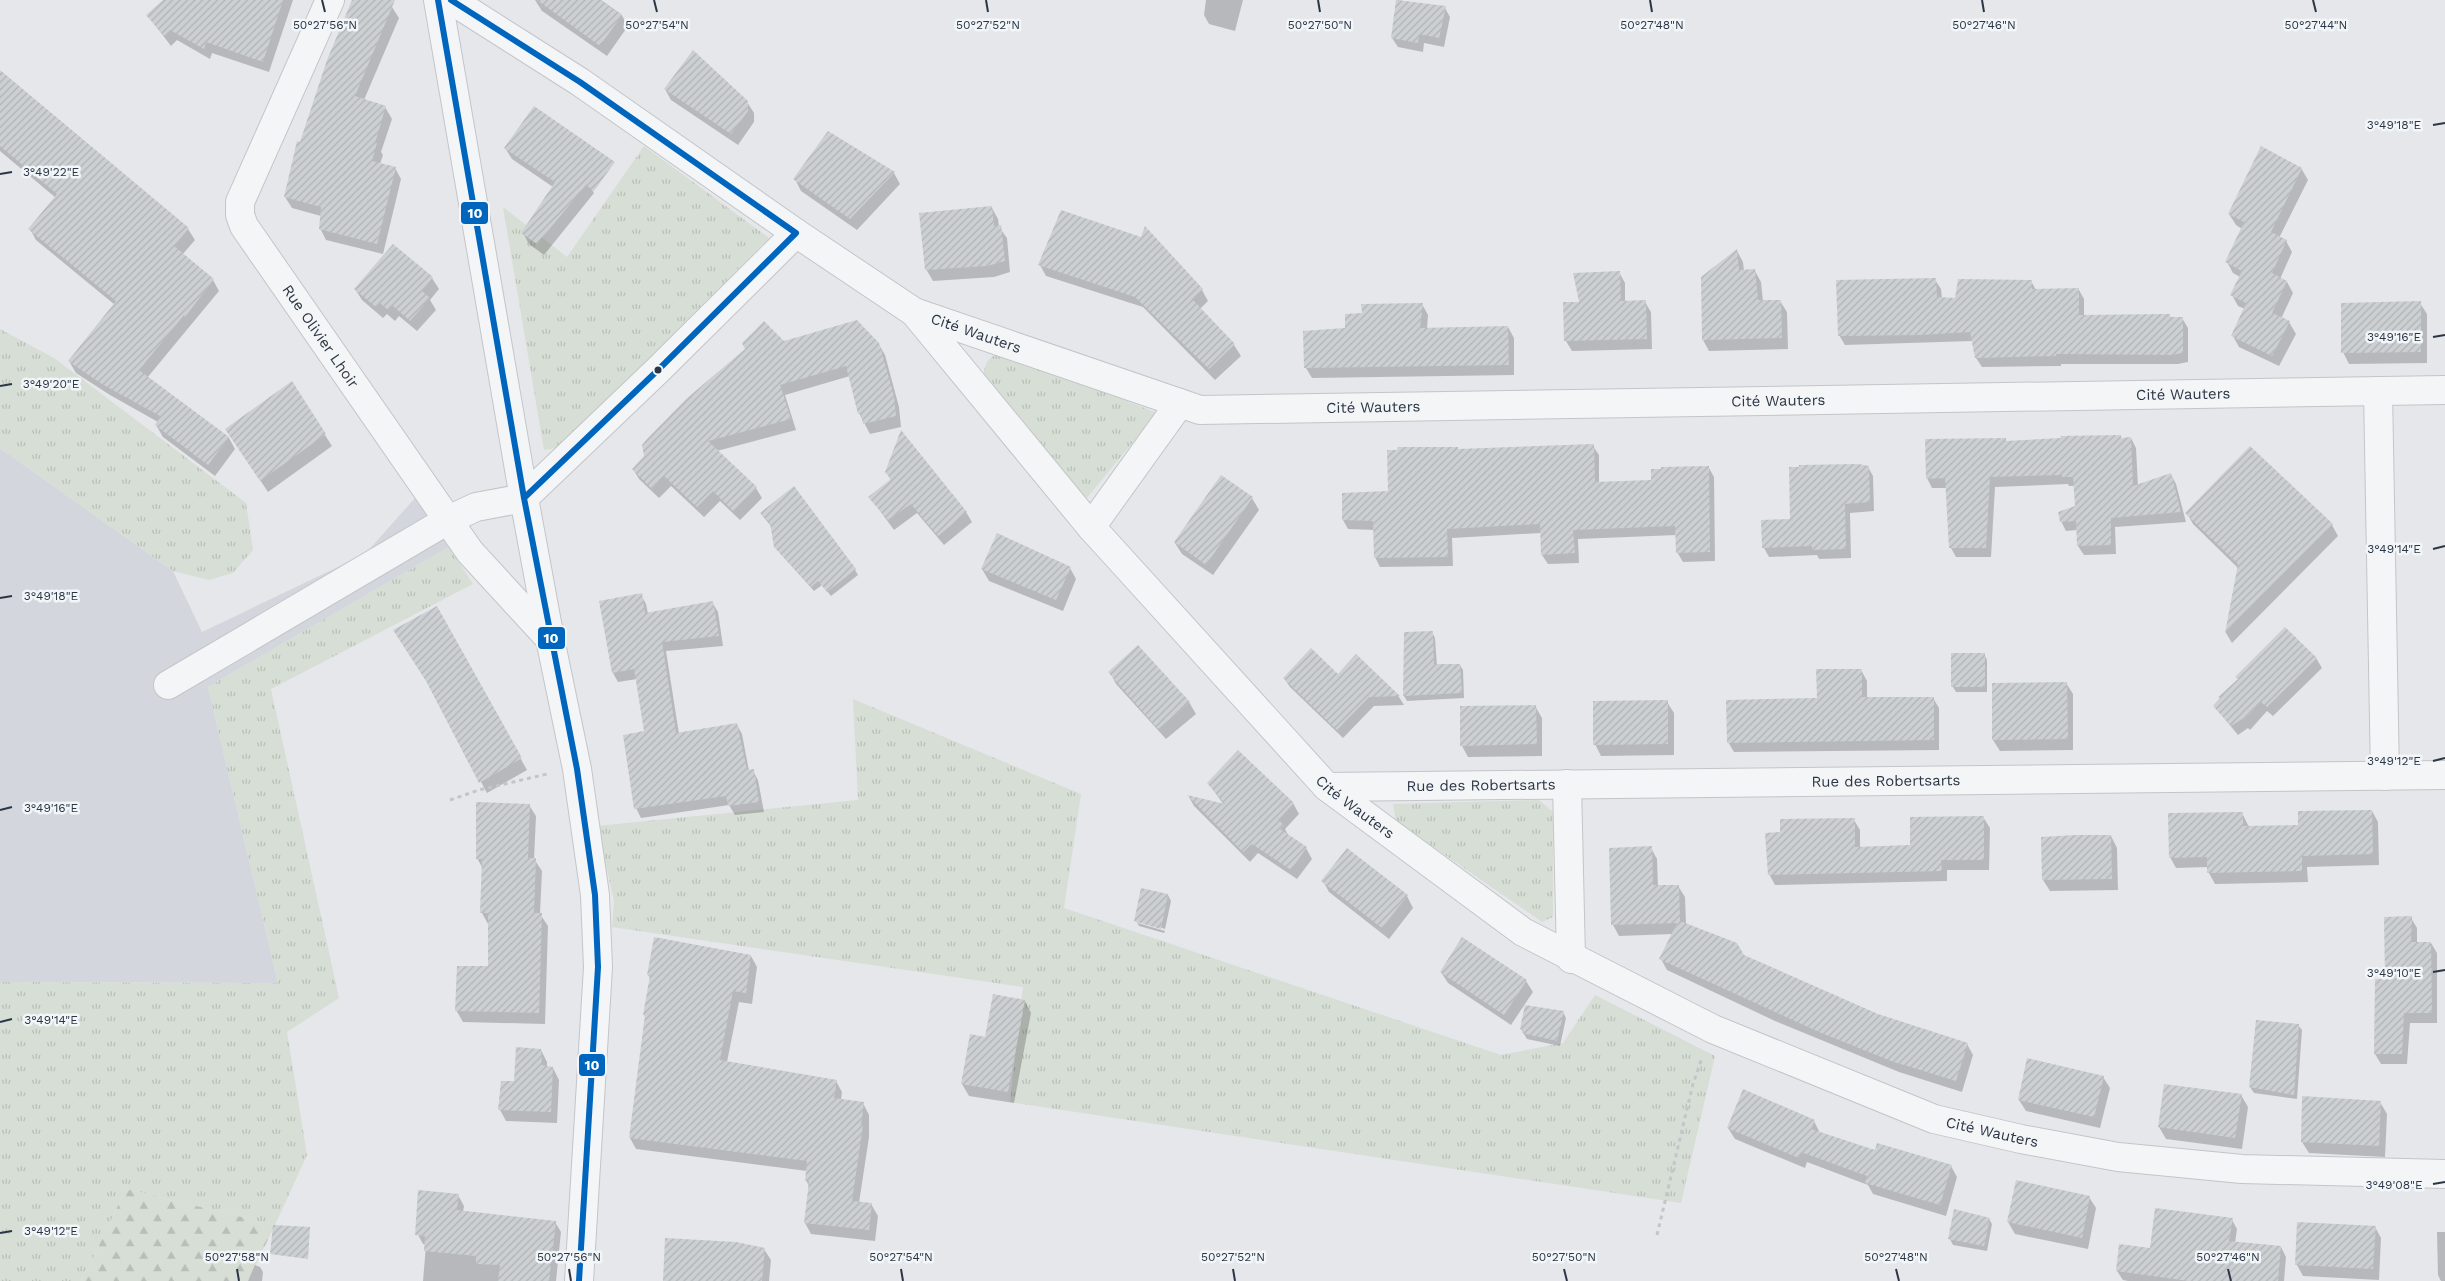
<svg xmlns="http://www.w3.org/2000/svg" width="2445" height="1281" font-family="'Work Sans',sans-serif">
	<defs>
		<pattern id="grass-tufts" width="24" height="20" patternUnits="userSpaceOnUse" patternTransform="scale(1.25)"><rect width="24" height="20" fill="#d6ded5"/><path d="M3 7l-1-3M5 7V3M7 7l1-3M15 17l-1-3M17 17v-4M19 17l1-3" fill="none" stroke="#b8bfb8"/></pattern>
		<pattern id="forest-firs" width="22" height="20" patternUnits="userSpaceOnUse" patternTransform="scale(1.25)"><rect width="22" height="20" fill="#d6ded5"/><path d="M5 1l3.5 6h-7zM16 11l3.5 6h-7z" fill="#b8bfb8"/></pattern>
		<pattern id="building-hatch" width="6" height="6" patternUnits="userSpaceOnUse" patternTransform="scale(1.25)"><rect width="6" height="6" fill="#cdd0d3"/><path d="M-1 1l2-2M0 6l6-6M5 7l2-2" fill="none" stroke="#b0b3b6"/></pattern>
	</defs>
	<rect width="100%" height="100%" fill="#e5e7ea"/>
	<path fill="#d3d7dd" d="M0,448L173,571L202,632L365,554L415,498L449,547L208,687L278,983L0,982Z"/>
	<path fill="url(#grass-tufts)" d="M644,146L769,238L561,447L544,450L503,207L567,257Z
		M0,329L54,358L246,503L253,550L233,573L209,580L173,571L0,448Z
		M1001,351L1157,413L1086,499L984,374C985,361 990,357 1001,351Z
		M449,547L473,584L271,689L339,998L287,1032L307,1155L275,1225L126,1189L82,1281H0V982L278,983L208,687Z
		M853,699L1081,794L1064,908L1501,1055L1563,1043L1595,995L1715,1056L1681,1203L1010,1102L1023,987L612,927L614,901L597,826L858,800Z
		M1539,800L1553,812V917L1542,922L1396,821L1393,804Z"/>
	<path fill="url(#forest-firs)" d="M126,1189L275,1225L248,1281H82Z"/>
	<path fill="#0003" d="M164,0H293L269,72L212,53L210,59L177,40L171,46L148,16Z
		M353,0H377L392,7L399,18L364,100L385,107L392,119L381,152L383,155L380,164L395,168L401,179L383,254L326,240L320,228L321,216L292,208L285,197L301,143Z
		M535,0H601L621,14L628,26L607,56L542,11Z
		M1206,0H1243L1235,31L1209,24L1204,15Z
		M1397,0L1445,8L1450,17L1444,47L1424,43L1423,52L1398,47L1392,38Z
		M0,72L188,229L195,240L182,255L213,280L219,291L147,378L229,438L235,449L215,476L163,437L156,425L158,422L110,395L76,373L69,361L115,305L36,240L30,229L56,198L0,151Z
		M665,89L747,102L754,113V122L738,145L671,100Z
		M828,133L894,173L900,184L857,230L801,191L795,179Z
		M505,148L588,183L594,193L544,255L529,244L523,233L553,187L512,159Z
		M2301,168L2308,180L2279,238L2286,241L2292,252L2280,279L2287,282L2293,293L2281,319L2289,322L2296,334L2279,366L2239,347L2233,336L2245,309L2238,306L2232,295L2240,277L2233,273L2227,262L2242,229L2236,225L2229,214Z
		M992,208L998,219L999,227L1007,238L1010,272L994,277L933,281L926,269Z
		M393,246L432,278L439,289L430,300L436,310L417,331L399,316L395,321L387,314L383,318L362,300L355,289Z
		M1737,251L1743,262L1744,271H1755L1761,282L1763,302L1780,301L1787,312L1788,349L1709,351L1703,340Z
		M1040,265L1202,290L1208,301L1200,309L1234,345L1241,356L1215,380L1143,307L1046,276Z
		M1619,272L1625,283V302H1645L1651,312L1652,349L1572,351L1566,341L1580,303Z
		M1935,280L1941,289L1942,299H1956L2031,281L2036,290H2079L2084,299V316H2170L2171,318H2182L2188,328V362L2178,364H2061V366L1982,367L1976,358L1973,341L1845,345L1839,335Z
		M2420,303L2427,314V363L2349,364L2343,352Z
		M1422,304L1428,315L1427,329L1508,327L1514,338V375L1312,378L1306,368L1363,314Z
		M783,342L878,343L885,355L899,407L901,427L870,434L859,413L850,376L785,395L796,430L717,451L756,488L762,498L740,520L720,501L704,517L671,486L659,498L639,479L633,469Z
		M292,383L332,446L268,492L234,441Z
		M2120,437L2122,439L2131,438L2136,448L2138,486L2171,475L2176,484L2186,522L2115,527L2116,554L2084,555L2078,546L2077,530L2066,531L2061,521L2076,507L2075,486H2069L2068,484L1995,487L1991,557H1956L1951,548L1947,488H1932L1927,478L2005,439L2007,442Z
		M1593,446L1599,455V483L1652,481L1709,468L1714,477L1715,561L1683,562L1677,552V535L1578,539L1579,563L1548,564L1542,555L1541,533L1452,538L1453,566L1380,567L1375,557V530L1348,529L1343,520L1458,450Z
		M2270,465L2332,525L2338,536L2232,643L2226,633L2238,568L2193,524L2187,513Z
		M1868,467L1873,476L1874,511L1850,513L1851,558L1819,559L1817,555L1769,557L1764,548L1762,521L1791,520Z
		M886,472L966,512L972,522L944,545L917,513L894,530L870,497L891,480Z
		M1252,498L1259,510L1213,575L1182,554L1175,543Z
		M761,514L855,570L858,575L831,596L822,585L814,591L779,552L771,526Z
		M997,535L1070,568L1076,579L1063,611L989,581L982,569Z
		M641,595L646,604L648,614L712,602L718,612L723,646L666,651L679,734L737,725L742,734L749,771H753L758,780L764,812L735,815L729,805L641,818L636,808L645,732L637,679L618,682L613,673L600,602Z
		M436,608L527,770L487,793L430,687Z
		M1432,632L1435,638L1437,666L1460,665L1463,670L1464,698L1407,701L1404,696L1405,633Z
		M1984,654L1987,660V692H1956L1953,687Z
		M1357,656L1399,697L1404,705L1374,706L1343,738L1290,687L1284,678L1338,676Z
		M2316,658L2322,668L2273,716L2267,711L2250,730L2248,728L2238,735L2214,706Z
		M1861,670L1867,681V698H1933L1939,708V750L1734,752L1728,742L1818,699Z
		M1110,672L1189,702L1196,714L1166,739L1116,684Z
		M2066,683L2073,694V750L2000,751L1993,740Z
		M1667,702L1674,713V755L1601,756L1595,744Z
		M1535,706L1542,718V756L1468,757L1462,746Z
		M1208,783L1293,803L1299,814L1285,829L1289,837L1306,848L1312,859L1297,879L1258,853L1250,862L1194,806L1189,797L1224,805Z
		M529,805L536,816L534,859L542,871L540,914L548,926L545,1024L463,1022L456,1010L490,967L488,924L482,913L483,869L477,858Z
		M2372,811L2378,822L2379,865L2307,867L2308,882L2215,884L2209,873L2208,867L2176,868L2170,857L2242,813L2249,827L2299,826Z
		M1983,817L1990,828L1989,870H1947V881L1775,885L1769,874L1782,833L1854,820L1860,830V848L1912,846Z
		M2111,836L2117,848L2118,890L2050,891L2043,880Z
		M1651,848L1657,859L1658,887L1678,886L1685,897L1686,924L1744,956L1877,1015L1967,1044L1973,1055L1962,1092L1899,1072L1775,1021L1667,970L1661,959L1673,934L1619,936L1613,925Z
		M1323,881L1407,896L1413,908L1389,939L1329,892Z
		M1168,895L1171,901L1165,929L1138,920V923L1165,931L1164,933L1139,926L1136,920Z
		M2411,918L2417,928V943H2431L2437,953V1023H2410L2407,1064H2381L2375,1054Z
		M1463,939L1526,981L1533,992L1511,1025L1448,983L1441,972Z
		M751,956L757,967L752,1004L739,1002L727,1062L836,1081L842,1092L841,1100L863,1103L869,1115V1137L859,1203L871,1204L878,1216L875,1241L811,1234L805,1223L809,1186L806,1180L807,1171L636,1149L630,1138L646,1017L644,1015L651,979L648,975Z
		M1025,1001L1031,1013L1014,1103L969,1096L962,1084L986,1038Z
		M1563,1012L1566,1018L1560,1046L1527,1039L1521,1029Z
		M2298,1025L2302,1030L2297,1099L2254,1093L2250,1087Z
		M541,1050L547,1062V1067L553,1068L559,1080L557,1123L506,1121L500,1110L515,1082Z
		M2103,1077L2110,1088L2100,1128L2026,1111L2019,1100Z
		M2241,1095L2248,1107L2242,1149L2166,1139L2159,1127Z
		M2380,1102L2387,1114L2385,1157L2309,1153L2302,1142Z
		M1814,1121L1820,1133L1876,1152L1951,1166L1957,1177L1946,1216L1873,1194L1868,1185L1807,1162L1805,1168L1735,1139L1728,1128Z
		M458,1195L464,1206L463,1212L555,1222L561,1232L556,1281H423L426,1245L423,1244L417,1233Z
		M2089,1197L2096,1208L2088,1249L2015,1234L2008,1222Z
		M1989,1219L1992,1224L1987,1251L1953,1245L1950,1239Z
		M2232,1220L2237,1229L2235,1243L2281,1247L2286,1257L2284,1281H2128L2123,1280L2117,1271L2151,1249Z
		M2375,1227L2381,1238L2379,1280L2303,1276L2297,1265Z
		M2437,1232H2445V1281H2441L2438,1275Z
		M764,1249L771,1260L769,1281H664Z
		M255,1265L260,1267L263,1272L262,1281H248Z"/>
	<path fill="url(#building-hatch)" d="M163,0H283L263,62L206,42L204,49L170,30L164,36L146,15Z
		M352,0H395L355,96L386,106L375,143H377L372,161L396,167L377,244L319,229L321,207L284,197L297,141L300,142L327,60Z
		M537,0H600L622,15L600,46Z
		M1396,0L1446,6L1439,38L1419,34L1418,43L1391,38Z
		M693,50L748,101V111L731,134L664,89Z
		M0,70L189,228L174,246L214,279L185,317L184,315L139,370L229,437L208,465L155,425L160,416L102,384L68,361L116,301L28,229L57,194L0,146Z
		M534,106L615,162L594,191L586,185L537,244L521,233L555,182L504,148Z
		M828,131L895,172L850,219L793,179Z
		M2261,146L2302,168L2271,232L2287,240L2272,273L2287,281L2272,313L2290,321L2272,356L2231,336L2246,303L2230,295L2242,271L2225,262L2244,222L2228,214Z
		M992,206L994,226L1001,225L1005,261L987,266L925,270L919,213Z
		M1061,210L1141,237L1145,226L1203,289L1192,299L1235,344L1209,369L1135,297L1038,265Z
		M393,244L433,277L422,291L430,298L410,321L392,305L388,310L380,303L376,307L354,289Z
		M1737,249L1739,270L1755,269L1758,300H1781L1782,338L1702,340L1701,277Z
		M1620,271L1621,301L1646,300L1647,339L1564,341L1563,302H1579L1573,273Z
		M1936,278L1937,297L1955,298L1958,279L2032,280V289L2079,288V315L2170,314V317H2183V353L2172,355L2056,354V356L1975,358L1970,332L1920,335L1838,336L1836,280Z
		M2421,301V352L2341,353V303Z
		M1423,303L1420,328L1508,326L1509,365L1304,368L1303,331L1345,328V314L1362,313L1361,304Z
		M857,320L879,343L894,396L896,416L863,424L861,413L858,414L846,366L780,385L791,419L708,441L757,487L733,511L713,491L697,507L664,476L652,489L632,469L644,456L642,445L646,440L686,399L745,349L742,343L764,321L784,341Z
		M292,381L326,434L260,481L225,429Z
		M901,430L967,512L938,536L911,504L888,520L868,497L891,479L885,472Z
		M2121,435V438L2131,437L2133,486L2171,473L2181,512L2111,518V545L2077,546L2076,521L2060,522L2058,512L2075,506L2073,477H2062V475L1990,477L1986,548H1949L1945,478L1926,479L1925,439L2006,438V441L2061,438V436Z
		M1594,444L1595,482L1651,480V469H1661V467L1709,466L1710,552L1676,553L1675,526L1573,530L1575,553L1541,555L1540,524L1447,529L1448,557L1374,558L1373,521L1342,520V493L1388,491L1387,450H1397L1398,447H1458V449Z
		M2250,446L2333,524L2225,633L2238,564L2185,513Z
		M1858,464L1869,466L1870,502L1845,504L1846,549L1812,550V546L1762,548L1761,520L1790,519L1789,467H1799V465Z
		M1221,475L1253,497L1206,565L1174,542Z
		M794,486L856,569L827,592L818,581L811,587L774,547L770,523L760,513Z
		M997,533L1071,567L1056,600L981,569Z
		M642,593L645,613L713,601L719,636L662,642L676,733L737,723L747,770L754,769L759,802L728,806L726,796L634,809L623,735L644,731L634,669L612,673L599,601Z
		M437,606L522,758L479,783L426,681L393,630Z
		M2285,627L2317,658L2267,707L2261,702L2243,721L2242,719L2231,726L2213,706L2220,698L2218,697L2238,679L2235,677Z
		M1433,631L1434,664H1460L1462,693L1403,696L1404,632Z
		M1138,645L1190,702L1158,729L1108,672Z
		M1311,648L1338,674L1356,654L1400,696L1369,697L1337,730L1283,678Z
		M1951,653H1985V687H1951Z
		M1816,669H1862V697H1934V740L1727,743L1726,700L1817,698Z
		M2067,682L2068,739L1992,740V683Z
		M1668,700V744L1593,745V701Z
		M1536,705L1537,744L1460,746V706Z
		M1238,750L1294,803L1278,820L1284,825L1280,829L1307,847L1291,870L1252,844L1243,852L1187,795L1225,804L1207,783Z
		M476,802L530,804L528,858H536L534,913H542L539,1013L455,1011L457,966H488V913H480L482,859H476Z
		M2372,810L2373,854L2302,856V871L2207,873V857L2169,858L2168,813L2243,812V826L2298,825V811Z
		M1984,816V860H1941L1942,871L1768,875L1765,833L1780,832V819L1855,818V847L1910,845V817Z
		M2076,835H2111L2112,879L2042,880L2041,837Z
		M1652,846L1653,885H1679L1680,921L1737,943L1744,955L1878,1014L1968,1043L1956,1081L1891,1061L1819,1032L1659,959L1677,923L1611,925L1609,848Z
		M1347,848L1408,895L1382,928L1321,881Z
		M1141,888L1168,894L1161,929L1134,921Z
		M2412,916L2411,942H2431L2432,1013H2404L2402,1054H2374L2375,979H2385L2384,917Z
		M654,937L751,955L746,993L733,991L720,1060L837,1080L834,1098L864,1102L861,1125H863L852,1201L872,1203L869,1230L804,1223L809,1181H805L807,1161L629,1138L645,1015H643L650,975H647Z
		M1462,937L1527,980L1504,1015L1440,972Z
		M993,994L1025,1000L1008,1092L961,1084L970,1034L985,1037Z
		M1525,1005L1564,1011L1557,1041L1522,1033L1523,1030L1520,1029Z
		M2256,1020L2299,1024L2294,1095L2249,1087Z
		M516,1047L541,1049L542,1065L553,1067L551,1112L498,1110L501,1081H514Z
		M2027,1058L2104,1076L2094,1117L2018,1100Z
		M2164,1084L2242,1094L2235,1138L2158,1127Z
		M1743,1089L1815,1120L1811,1129L1875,1150L1877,1143L1952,1165L1940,1205L1865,1183L1867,1176L1801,1152L1799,1158L1727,1128Z
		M2302,1096L2381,1101L2379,1146L2301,1142Z
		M2016,1180L2090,1196L2082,1238L2007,1222Z
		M418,1190L459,1194L457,1210L556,1221L549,1281H498L500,1265L476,1264V1256L424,1251L425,1236L415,1235Z
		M2155,1208L2233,1218L2229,1241L2281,1246L2278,1281H2189L2116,1271L2119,1244L2150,1248Z
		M1954,1209L1990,1218L1984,1246L1948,1239Z
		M2297,1222L2376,1226L2373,1269L2295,1265Z
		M273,1225L310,1227L308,1259L270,1254Z
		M665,1238L736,1242L765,1248L762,1281H663Z"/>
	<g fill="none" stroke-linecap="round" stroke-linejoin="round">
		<defs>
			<g id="minor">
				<path id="s1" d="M330,0L240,202V215L244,226L470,552L550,639"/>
				<path d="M438,0L524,498L550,639L577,769L595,895L598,967L579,1281"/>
				<path id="s2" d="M451,0L580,82L796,233L914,312L1200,410L2445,390"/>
				<path id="s3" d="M914,312L1091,527L1327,787L1523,932L1713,1029L1934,1119L2021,1139L2118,1157L2242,1169L2445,1174"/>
				<path d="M2378,391L2385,776"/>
				<path d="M524,498L658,370L796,233"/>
				<path d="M1091,527L1180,403"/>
				<path d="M168,685L448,520L476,507L524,498"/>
				<path d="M1567,784L1571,959"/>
				<path id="s4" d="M1327,787L2445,775"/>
			</g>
		</defs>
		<use href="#minor" stroke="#c3c5c8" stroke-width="30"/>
		<path stroke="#c3c6c9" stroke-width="3" stroke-dasharray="4 4" stroke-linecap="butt" d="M450,800L479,790L547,774
			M1657,1235L1693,1084L1702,1058"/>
		<use href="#minor" stroke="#f4f5f7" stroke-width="28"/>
		<defs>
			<path id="bus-1" d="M438,0L524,498L577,769L595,895L598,967L579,1281
				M451,0L580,82L796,233
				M524,498L658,370L796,233"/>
		</defs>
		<use href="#bus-1" stroke="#f3f6f9" stroke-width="10"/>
		<use href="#bus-1" stroke="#0065bd" stroke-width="6"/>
	</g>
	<path fill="none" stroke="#2a3645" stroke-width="2" d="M322,0L325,12M654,0L657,12M986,0L988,12M1318,0L1320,12M1650,0L1652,12M1982,0L1984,12M2313,0L2316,12M2433,125L2445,123M0,174L12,172M2433,337L2445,335M0,386L12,384M2433,549L2445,546M0,598L12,596M2433,761L2445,758M0,810L12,807M2433,972L2445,970M0,1022L12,1019M2433,1184L2445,1182M0,1233L12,1231M237,1269L239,1281M569,1269L571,1281M901,1269L903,1281M1233,1269L1235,1281M1564,1269L1567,1281M1896,1269L1899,1281M2228,1269L2231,1281"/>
	<circle fill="#2a3645" stroke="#f3f6f9" stroke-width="2" cx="658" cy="370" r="4.5"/>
	<g text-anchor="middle" stroke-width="5" stroke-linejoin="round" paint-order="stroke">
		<g font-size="15" fill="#2a3645" stroke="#f3f6f9">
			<text dy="5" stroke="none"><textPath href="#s2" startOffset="624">Cité Wauters</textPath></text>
			<text dy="5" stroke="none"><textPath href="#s1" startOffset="380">Rue Olivier Lhoir</textPath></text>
			<text dy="5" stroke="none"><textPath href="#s2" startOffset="1844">Cité Wauters</textPath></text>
			<text dy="5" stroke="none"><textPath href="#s2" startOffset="1439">Cité Wauters</textPath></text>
			<text dy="5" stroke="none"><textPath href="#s2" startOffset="1034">Cité Wauters</textPath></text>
			<text dy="5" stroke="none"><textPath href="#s4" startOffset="559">Rue des Robertsarts</textPath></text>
			<text dy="5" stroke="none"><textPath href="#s4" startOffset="154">Rue des Robertsarts</textPath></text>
			<text dy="5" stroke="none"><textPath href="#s3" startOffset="664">Cité Wauters</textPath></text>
			<text dy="5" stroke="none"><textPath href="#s3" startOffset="1385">Cité Wauters</textPath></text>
		</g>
	</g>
	<g font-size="12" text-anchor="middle" fill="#2a3645" stroke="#f3f6f9" stroke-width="5" stroke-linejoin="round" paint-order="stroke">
		<text x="325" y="29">50°27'56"N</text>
		<text x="657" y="29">50°27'54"N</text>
		<text x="988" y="29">50°27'52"N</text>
		<text x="1320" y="29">50°27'50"N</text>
		<text x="1652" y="29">50°27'48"N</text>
		<text x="1984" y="29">50°27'46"N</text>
		<text x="2316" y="29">50°27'44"N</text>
		<text x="2394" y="129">3°49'18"E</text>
		<text x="51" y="176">3°49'22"E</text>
		<text x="2394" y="341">3°49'16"E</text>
		<text x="51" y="388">3°49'20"E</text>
		<text x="2394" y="553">3°49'14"E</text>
		<text x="51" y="600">3°49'18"E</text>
		<text x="2394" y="765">3°49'12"E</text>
		<text x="51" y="812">3°49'16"E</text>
		<text x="2394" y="977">3°49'10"E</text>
		<text x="51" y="1024">3°49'14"E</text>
		<text x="2394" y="1189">3°49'08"E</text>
		<text x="51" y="1235">3°49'12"E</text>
		<text x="237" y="1261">50°27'58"N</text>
		<text x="569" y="1261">50°27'56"N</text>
		<text x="901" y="1261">50°27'54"N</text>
		<text x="1233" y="1261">50°27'52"N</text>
		<text x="1564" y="1261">50°27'50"N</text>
		<text x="1896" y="1261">50°27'48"N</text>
		<text x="2228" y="1261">50°27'46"N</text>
	</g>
	<g stroke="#f3f6f9" stroke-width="2">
		<rect x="460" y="201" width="29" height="24" rx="5" fill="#0065bd"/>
		<rect x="537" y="626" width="29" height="24" rx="5" fill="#0065bd"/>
		<rect x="578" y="1053" width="28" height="24" rx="5" fill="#0065bd"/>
	</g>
	<g font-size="14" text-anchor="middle" font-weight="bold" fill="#fff">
		<text x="475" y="218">10</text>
		<text x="551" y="643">10</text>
		<text x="592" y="1070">10</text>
	</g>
</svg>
